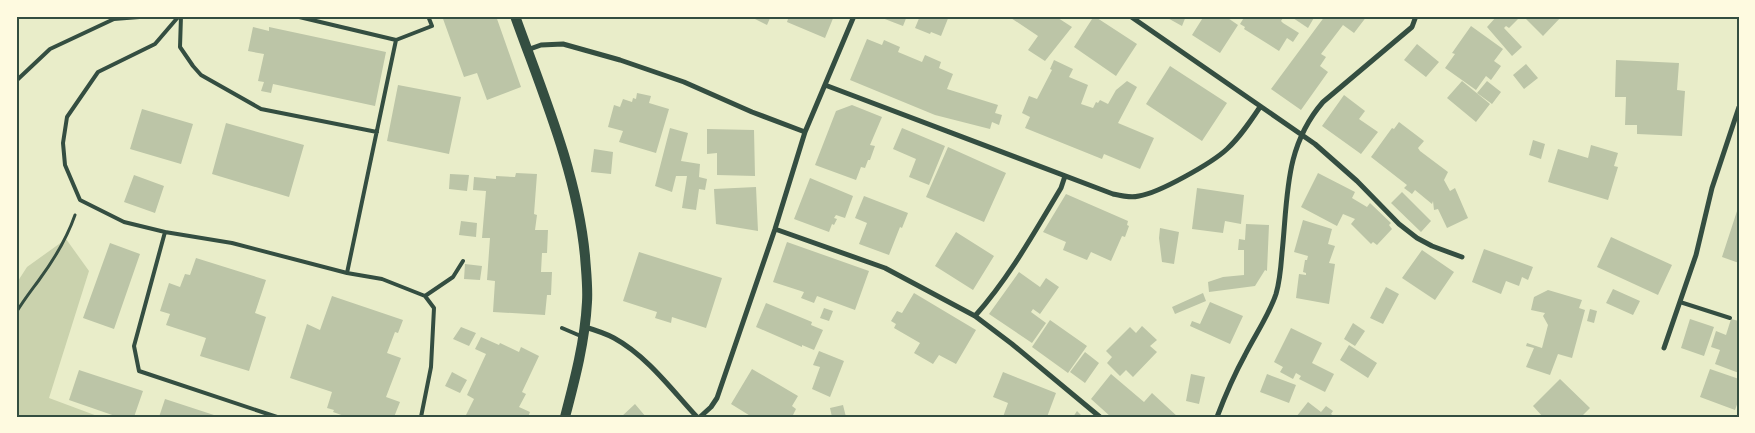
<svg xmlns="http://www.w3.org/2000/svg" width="1755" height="433" font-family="Figtree,sans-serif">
	<rect width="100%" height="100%" fill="#e9edc9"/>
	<path fill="#cad2ad" d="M66,239L89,271L49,398L100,417H16V284L27,267Z"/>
	<path fill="#bcc5a7" d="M442,16H496L521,87L487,100L477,73L464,77Z
		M749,16H771L767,25Z
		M789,16H834L825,38L787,22Z
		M877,16H907L903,26Z
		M920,16H949L941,36L931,32L930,34L915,28Z
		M1008,16H1055L1072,27L1045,61L1028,50L1038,36Z
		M1094,16L1137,44L1116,76L1074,47Z
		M1164,16H1186L1182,26Z
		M1204,16H1225L1238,25L1220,53L1192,35Z
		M1245,16H1281L1283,18L1281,21L1283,23L1299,33L1293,42L1287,38L1279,51L1244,29L1245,27L1240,24Z
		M1290,16H1315L1308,28Z
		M1325,16H1367L1354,33L1343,25L1321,54L1326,57L1320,66L1328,72L1301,110L1271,89Z
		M1497,16H1516L1518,19L1509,28L1506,26L1504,28L1522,47L1512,56L1487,27Z
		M1523,16H1562L1543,36Z
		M1471,26L1503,49L1494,61L1501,66L1491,80L1486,76L1476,90L1445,68L1455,54L1452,53Z
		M253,27L269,31V27L386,52L375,106L273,84L271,93L261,91L264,82L258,81L264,54L248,51Z
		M867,39L882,45L884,40L900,47L898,52L922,62L925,55L941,62L939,68L953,74L947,89L998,105L995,113L1002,115L999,125L992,122L990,129L935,115L850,80Z
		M1417,44L1439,62L1426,77L1404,60Z
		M1054,60L1073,69L1069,77L1088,85L1081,104L1093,108L1096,102L1098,103L1100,100L1108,104L1116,90L1127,81L1137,87L1118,123L1154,138L1140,169L1104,154L1102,159L1025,128L1030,117L1022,113L1029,96L1037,99L1052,70L1050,69Z
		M1616,60L1679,63L1677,90L1685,91L1682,136L1637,134V125H1625L1626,97H1615Z
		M1526,64L1538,78L1524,89L1513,75Z
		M1170,66L1227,103L1202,141L1146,104Z
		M1462,81L1490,104L1476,122L1447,98Z
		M1487,81L1501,92L1492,104L1477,93Z
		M398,85L461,97L449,154L387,141Z
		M637,93L651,96L649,103L669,109L656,153L619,142L623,131L608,127L614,105L620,107L623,99L632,102L633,98L636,99Z
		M1344,95L1365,111L1359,119L1378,132L1361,154L1322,126Z
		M852,105L882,117L870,145L875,146L870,160H868L865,168L861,167L856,180L815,165L836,111Z
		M142,109L193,124L181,164L130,149Z
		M1399,122L1424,141L1418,148L1420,151L1448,172L1444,180L1450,191L1455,188L1468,218L1447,228L1438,209L1434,210L1433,201L1432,204L1415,190L1412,194L1404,188L1407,185L1371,157L1392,128L1394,129Z
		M226,123L304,145L289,197L212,174Z
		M670,128L688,133L681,161L700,164L699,177L707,179L705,190L699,189L696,210L682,208L687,176H676L672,192L655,186Z
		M902,128L945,146L929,185L909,177L916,159L893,149Z
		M707,129L754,130L755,176L717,175V153L707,154Z
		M1533,140L1545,144L1541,159L1529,155Z
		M1591,145L1618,153L1614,166L1618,167L1608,200L1548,182L1558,149L1588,158Z
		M948,147L1006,173L984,222L926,197Z
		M594,149L613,152L611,174L591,172Z
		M516,173L537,174L534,214L537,215L535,230H548L547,253H542L541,272H552L551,295H547L545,315L493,312L495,281L487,280L490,238H482L486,191L473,190L474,177L496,179V176L515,177Z
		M1318,173L1355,192L1352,198L1367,207L1370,203L1391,223L1389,225L1392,229L1377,245L1373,242L1371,244L1351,224L1355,219L1343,214L1337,226L1301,207Z
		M450,174L469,175L467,191L449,189Z
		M134,175L164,186L155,213L124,202Z
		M810,178L853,196L845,218L836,215L834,218L837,219L834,225L832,224L829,232L794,219Z
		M756,187L758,231L716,224L714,189Z
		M1197,188L1244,195L1241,224L1225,221L1223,233L1192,229Z
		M1402,192L1431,221L1421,232L1391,203Z
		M1066,194L1128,221L1127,225L1129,226L1125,237L1122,236L1111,261L1091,252L1087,260L1063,250L1066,242L1043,232Z
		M864,196L908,213L902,228L900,227L889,255L859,244L867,223L855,218Z
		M1738,208H1739V263L1722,257Z
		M1303,220L1332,229L1328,244L1335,246L1329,263L1335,264L1329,304L1296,298L1299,274L1306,275V273L1303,272L1305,260H1307L1308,256L1294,252Z
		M461,221L477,223L476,237L459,235Z
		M1246,224L1269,225L1267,271L1265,270L1255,286L1209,292L1208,282L1223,277L1244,275V250H1238L1239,239L1245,240Z
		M1160,228L1179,232L1174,264L1162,262L1159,238Z
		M956,232L994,256L973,290L935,266Z
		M1611,237L1672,265L1658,295L1597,267Z
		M787,242L869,271L855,310L817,296L814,303L801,298L804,292L773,282Z
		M110,243L140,254L114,329L83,318Z
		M1484,249L1533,267L1528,280L1522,277L1519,286L1506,281L1501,294L1472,282Z
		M1422,250L1454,272L1435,300L1402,278Z
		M639,252L722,278L706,328L672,317L671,323L655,318L657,312L623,301Z
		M196,258L266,280L255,313L266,317L249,371L200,356L206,338L166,325L170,314L160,311L169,283L180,287L185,274L190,275Z
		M465,264L482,266L480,280L464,279Z
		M1019,272L1040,287L1046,278L1059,287L1040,314L1033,309L1031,312L1046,323L1032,343L989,314Z
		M1386,287L1399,294L1383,324L1370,318Z
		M1613,289L1640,301L1633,315L1606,303Z
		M1548,290L1582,300L1579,308L1585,310L1572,358L1558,354L1550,375L1526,367L1534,348L1526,346L1527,343L1542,348L1548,325L1543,316L1545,313L1531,310L1534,297Z
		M914,293L976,330L956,364L939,355L933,364L914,353L920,343L894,328L896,324L891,321L897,311L902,313Z
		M1203,293L1206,301L1175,314L1172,307Z
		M332,296L403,320L398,333L395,332L387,353L401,358L386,397L400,402L394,417H347L333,412L334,410L327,408L332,392L290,378L307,324L320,330Z
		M1210,302L1243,316L1230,344L1190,326L1192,321L1200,324Z
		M766,303L812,322L811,325L823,330L814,350L802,345V347L756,327Z
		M824,308L833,311L829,321L820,318Z
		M1590,309L1597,311L1594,323L1587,321Z
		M1690,319L1714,327L1704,356L1681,348Z
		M1731,319L1739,321V373L1715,364L1720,350L1711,347L1716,331L1726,335Z
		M1050,320L1087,346L1068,373L1032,347Z
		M1353,323L1365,331L1355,346L1344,339Z
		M1142,326L1157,340L1150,346L1157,352L1133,377L1126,370L1120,376L1107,363L1112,357L1106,351L1130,327L1136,333Z
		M461,327L476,333L469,346L453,339Z
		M1291,328L1322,343L1312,363L1334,374L1325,392L1299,379L1301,376L1296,373L1293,379L1280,372L1283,367L1274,362Z
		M481,337L499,345L500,343L519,352L521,347L539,356L522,392L526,394L519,407L530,412L528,417H465L474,399L467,395L486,354L475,349Z
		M1349,345L1377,363L1368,378L1340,360Z
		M819,351L844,361L830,397L812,389L820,367L813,365Z
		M1085,352L1099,363L1085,383L1070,372Z
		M752,369L798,396L792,406L796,409L792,417H752L731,404Z
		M1710,369L1739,379V399L1735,410L1700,397Z
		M79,370L143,391L134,417H118L69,400Z
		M452,372L467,380L460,393L445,386Z
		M1003,372L1056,393L1047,417H1003L1008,403L993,397Z
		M1111,374L1144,402L1152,393L1178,417H1111L1091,399Z
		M1191,374L1205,377L1199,404L1186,401Z
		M1267,374L1296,385L1289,403L1260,392Z
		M1560,379L1590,408L1581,417H1543L1533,406Z
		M165,399L217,416V417H159Z
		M1308,402L1321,412L1326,406L1333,411L1331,414L1335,417H1296Z
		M635,404L646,417H621Z
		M843,405L846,417H832L830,408Z
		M1077,411L1083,417H1073Z"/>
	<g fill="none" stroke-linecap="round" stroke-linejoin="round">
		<path stroke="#344e41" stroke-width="3" d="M16,313C23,301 31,291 39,280C53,261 67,238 75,215"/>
		<path stroke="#344e41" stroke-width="4" d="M179,16L155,44L98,72L67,117L63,143L65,165L80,200L124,222L165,232L232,243L347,273L382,279L425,296L434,308L431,367L421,417
			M181,16L180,47L193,66L201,75L261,109L377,132
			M295,16L396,40L432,26L428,16
			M16,81L50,49L114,19L152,16
			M165,232L134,346L139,371L277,417
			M347,273L396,40
			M425,296L453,277L463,261
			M1680,302L1730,318
			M562,328L583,337"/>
		<path stroke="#344e41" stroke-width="5" d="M1130,16L1315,144L1357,181L1399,224L1417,238L1432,246L1462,257
			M527,50L541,45L563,44L620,60L684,82L752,112L805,132
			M825,85L1113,194C1122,196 1130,198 1139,196C1159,193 1212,163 1227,149C1240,137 1250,122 1260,107
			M775,229L885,268L975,316L1012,344L1100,417
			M975,316C1009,278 1034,233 1061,188L1065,176
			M585,327C595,330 605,333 614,338C647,356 672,390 697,417
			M1664,348L1696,255L1712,188L1739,107
			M700,417L711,407L717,398L775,229L805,132L854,16
			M1217,417C1225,396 1234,375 1245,355C1255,335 1269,315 1276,294C1280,281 1281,266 1282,253C1288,197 1284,147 1323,102L1412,27L1416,16"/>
		<path stroke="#344e41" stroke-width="10" d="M515,16C543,94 577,173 585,256C586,271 588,287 587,302C585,341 575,379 565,417"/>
	</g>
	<rect width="1755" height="433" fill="none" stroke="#fefae0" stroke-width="35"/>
	<rect x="18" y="18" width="1720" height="398" fill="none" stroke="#344e41" stroke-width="2"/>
</svg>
